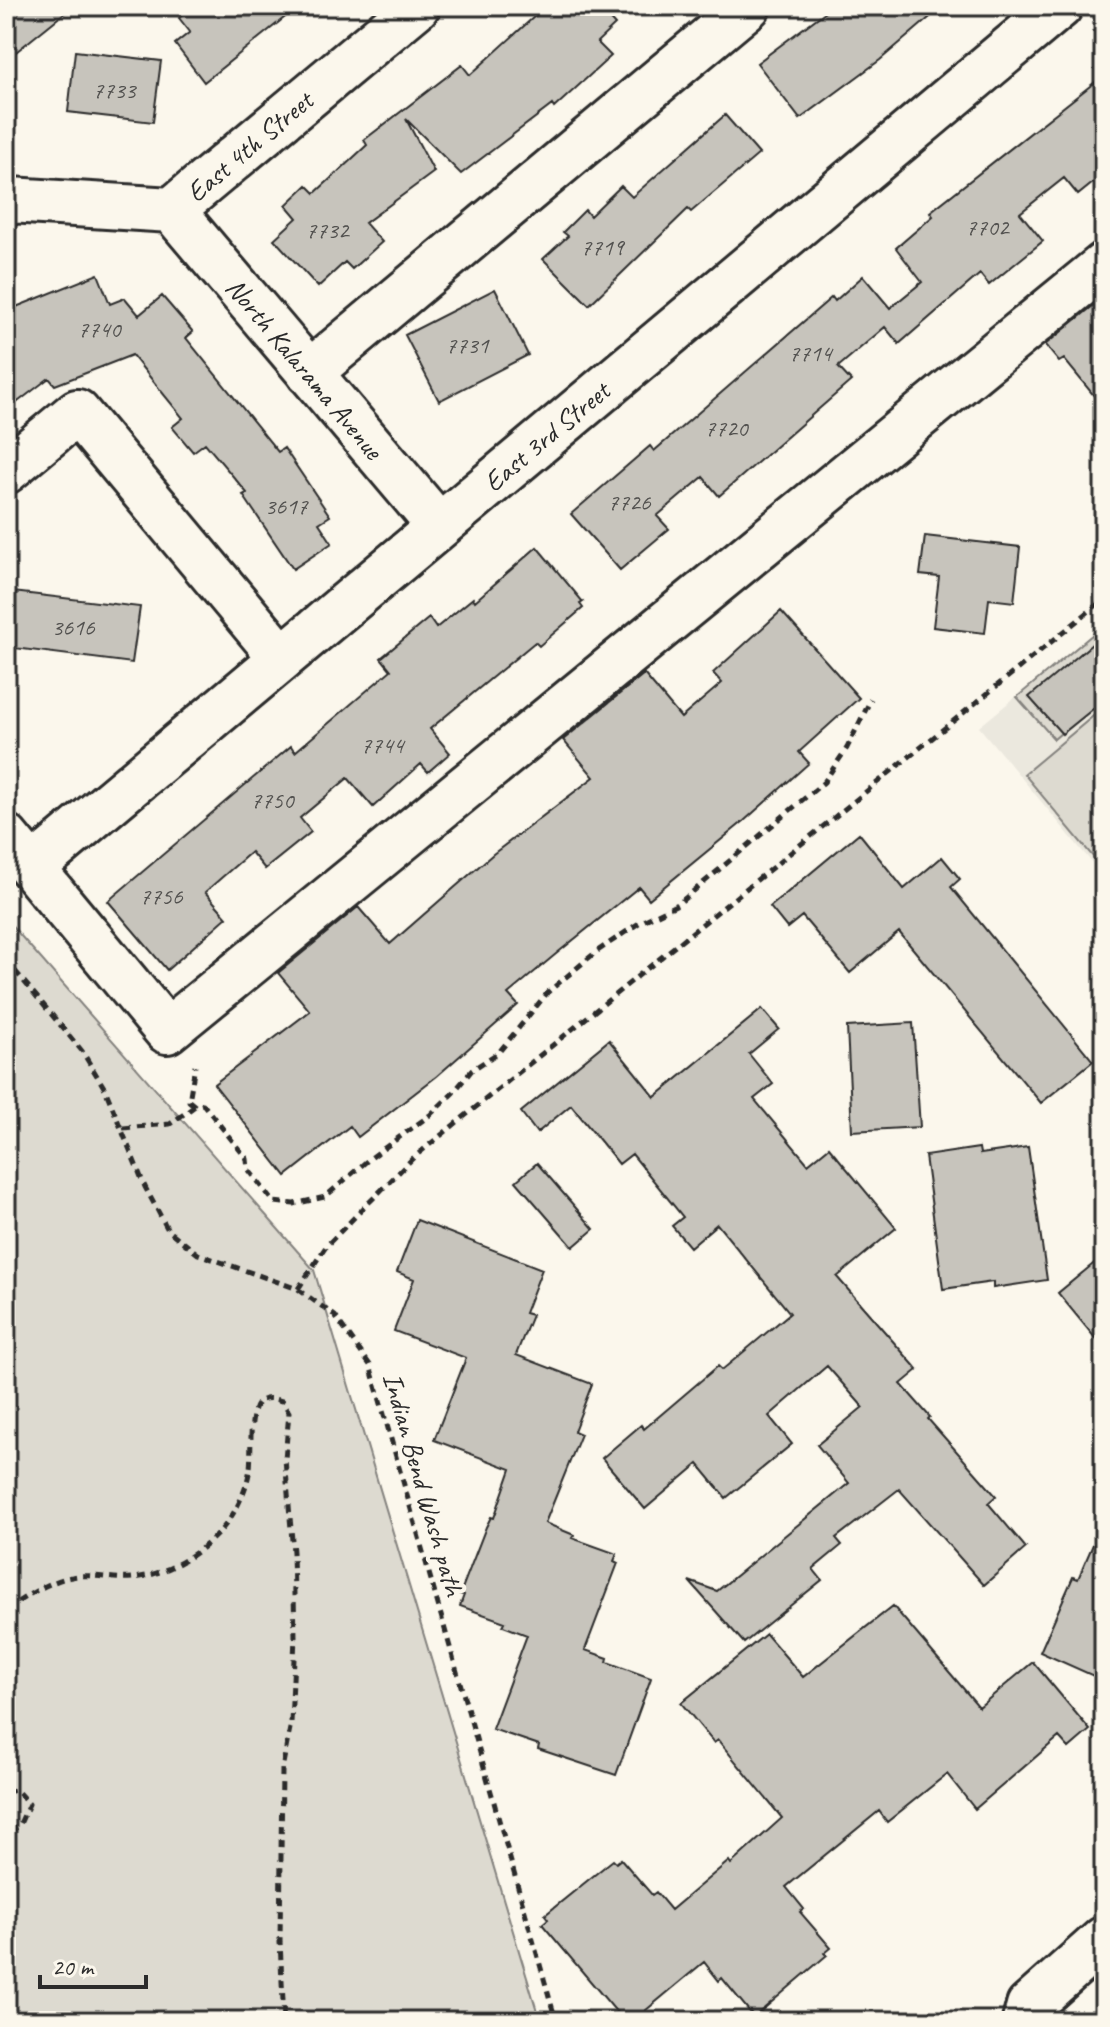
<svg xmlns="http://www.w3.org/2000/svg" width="1110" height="2027" font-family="Caveat,sans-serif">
	<rect width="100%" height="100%" fill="#fbf7ec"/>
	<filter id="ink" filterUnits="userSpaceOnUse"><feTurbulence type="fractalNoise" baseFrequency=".0125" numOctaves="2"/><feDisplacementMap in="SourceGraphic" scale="16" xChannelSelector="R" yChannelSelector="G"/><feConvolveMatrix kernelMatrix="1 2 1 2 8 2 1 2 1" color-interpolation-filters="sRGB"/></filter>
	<g filter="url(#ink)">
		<path fill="#ebe8de" d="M1104,624V877L979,727Z"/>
		<path fill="#dddad0" stroke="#84827e" stroke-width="2" d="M1104,625V696L1054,739L1017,697Z
			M1104,707V870L1024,774Z
			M6,919L314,1270L540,2021H6Z"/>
		<path fill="#c7c4bc" stroke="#2b2b2b" stroke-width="2" d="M6,6H73L6,60Z
			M194,6H299L204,82L175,44L190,32L179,18Z
			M546,6H598L615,25L597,42L611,56L554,108L552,105L461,174L406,119L434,172L365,223L382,242L352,269L345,262L318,287L274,239L297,218L286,205L307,185L315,193L367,145L364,140L462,65L470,75Z
			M833,6H943L880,60L800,119L757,63Z
			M75,51L161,61L153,122L68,112Z
			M1104,75V174L1078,195L1064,178L1020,213L1043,241L989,285L980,274L899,344L885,327L838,367L851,381L719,496L703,477L657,516L669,529L620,570L571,514L650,446L654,451L832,297L835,301L863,276L890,308L922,282L896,248L933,216L930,212Z
			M725,115L759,154L691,212L688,209L589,305L543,259L568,236L563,232L585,210L590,216L621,186L632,197Z
			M98,274L110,304L125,298L139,315L162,296L193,332L186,338L278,452L284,448L330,516L319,523L332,543L293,569L243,495L247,493L205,443L193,452L172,427L183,418L132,355L55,385L49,378L6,411V311Z
			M495,289L528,355L439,401L405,335Z
			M1104,297V408L1064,359L1059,362L1045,345Z
			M925,536L1020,547L1014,602L989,599L985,633L933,627L939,577L920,575Z
			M537,547L583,602L580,604L583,608L539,646L535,642L430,729L450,753L428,772L421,764L373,807L348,778L300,818L311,832L265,869L251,852L205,892L227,917L167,970L108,901L291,746L295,752L391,670L381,658L429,618L436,628L473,598L475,601Z
			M13,592L140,607L132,663L6,647Z
			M781,611L859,698L799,752L809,763L744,821L649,899L639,887L556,954L508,994L518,1005L437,1076L358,1137L350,1126L286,1176L214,1084L310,1011L278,973L358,907L390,944L493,854L594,777L563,740L644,674L681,718L722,683L713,673Z
			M1104,634V700L1062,734L1029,697Z
			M859,833L904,889L942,857L960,879L951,887L1093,1061L1041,1103L899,932L850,973L802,916L787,928L770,907Z
			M762,1009L779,1029L749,1054L773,1084L754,1099L808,1164L829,1147L896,1228L837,1277L918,1370L901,1384L930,1417L928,1419L996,1496L988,1503L1026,1548L984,1585L899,1489L836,1538L842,1545L813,1569L822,1580L744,1643L689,1581L717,1591L849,1483L817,1445L863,1407L827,1366L769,1416L792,1444L726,1498L698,1464L645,1509L602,1458L641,1425L644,1429L718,1366L722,1370L790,1313L717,1224L690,1247L672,1226L683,1217L632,1154L619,1164L571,1105L537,1133L521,1112L609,1040L655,1097Z
			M913,1023L920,1127L852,1131L847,1027Z
			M1028,1147L1047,1280L993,1288V1282L943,1289L925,1156L979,1148L980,1154Z
			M537,1163L594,1229L573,1247L516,1181Z
			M417,1220L542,1269L525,1313L532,1315L516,1355L592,1384L574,1431L581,1434L545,1523L574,1535L572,1538L617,1554L614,1561L618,1563L585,1650L608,1658L607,1662L651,1678L616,1775L538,1749L539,1745L492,1729L527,1635L503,1626L505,1622L460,1606L464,1595L460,1594L486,1527L491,1517L494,1518L511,1469L434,1440L466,1358L394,1331L414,1279L397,1272Z
			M1104,1255V1349L1058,1293Z
			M1104,1519V1659L1098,1678L1040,1652L1073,1577L1078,1579Z
			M893,1606L979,1707L1033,1662L1090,1730L1069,1748L1059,1737L975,1809L947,1774L887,1822L879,1811L786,1887L804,1909L800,1912L831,1948L825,1953L827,1955L754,2017L722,1978L719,1981L704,1962L633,2021H624L542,1924L548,1919L545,1915L603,1868L613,1860L616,1863L621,1859L652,1895L656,1892L671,1910L729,1861L731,1864L782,1818L718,1740L714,1743L681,1703L766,1634L803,1677Z"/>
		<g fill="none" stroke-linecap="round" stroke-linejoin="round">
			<defs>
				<path id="minor" d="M6,204L10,200L172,210L417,6
					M172,210L439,526
					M309,373L748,6
					M6,471L77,412L282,658
					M6,837L167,1031L1104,265
					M32,868L1060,6
					M1025,2021L1029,2006L1104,1939"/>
			</defs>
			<use href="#minor" stroke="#2b2b2b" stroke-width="50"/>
			<path stroke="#2b2b2b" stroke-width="5" stroke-dasharray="8 6" stroke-linecap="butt" d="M6,960L82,1051L105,1089L145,1187L168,1230L198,1254L298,1289L335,1316L370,1365L556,2021
				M195,1106L189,1101L195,1066
				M123,1128L170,1124L195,1106L203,1104L247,1159L248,1169L274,1202L294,1204L325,1197L368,1160L430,1115L453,1093L472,1070L499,1052L548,992L596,952L639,923L678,904L824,782L847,748L871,699
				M298,1289L327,1245L413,1158L1103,600L1104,576
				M6,1609C26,1597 48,1581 72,1577C92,1573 113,1580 133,1578C166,1575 200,1554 222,1529C236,1513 247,1489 250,1468C252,1453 248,1412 259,1402C267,1396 274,1399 282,1401L289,1412L285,1459L293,1552L295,1637L291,1723L282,1769L280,1942L284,2021
				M6,1792L16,1790L29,1804L19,1826L6,1834"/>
			<use href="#minor" stroke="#fbf7ec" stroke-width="44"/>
		</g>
	</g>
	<g text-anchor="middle" stroke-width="8" stroke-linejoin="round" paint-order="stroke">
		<g font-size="24" fill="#52514f">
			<text x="114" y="98">7733</text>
			<text x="987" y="235">7702</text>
			<text x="327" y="238">7732</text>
			<text x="602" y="255">7719</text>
			<text x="99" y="337">7740</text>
			<text x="467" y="353">7731</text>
			<text x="810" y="361">7714</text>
			<text x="726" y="436">7720</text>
			<text x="629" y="510">7726</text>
			<text x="286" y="514">3617</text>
			<text x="73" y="635">3616</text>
			<text x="382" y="753">7744</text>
			<text x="272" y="808">7750</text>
			<text x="161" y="904">7756</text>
		</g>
		<g font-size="28" fill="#2b2b2b" stroke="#fbf7ec">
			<text transform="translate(249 146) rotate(-40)" y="10">East 4th Street</text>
			<text transform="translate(305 368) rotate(50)" y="10">North Kalarama Avenue</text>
			<text transform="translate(546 436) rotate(-40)" y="10">East 3rd Street</text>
			<text transform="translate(424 1484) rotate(74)" y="10">Indian Bend Wash path</text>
		</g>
	</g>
	<rect width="1110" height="2027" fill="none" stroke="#fbf7ec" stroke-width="32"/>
	<rect x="16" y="16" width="1078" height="1995" fill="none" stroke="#2b2b2b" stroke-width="3" filter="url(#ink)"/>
	<path d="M40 1975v12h106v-12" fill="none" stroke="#2b2b2b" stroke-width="4"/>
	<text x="52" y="1975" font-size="24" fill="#2b2b2b" stroke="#fbf7ec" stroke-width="6" paint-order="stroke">20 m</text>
</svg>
